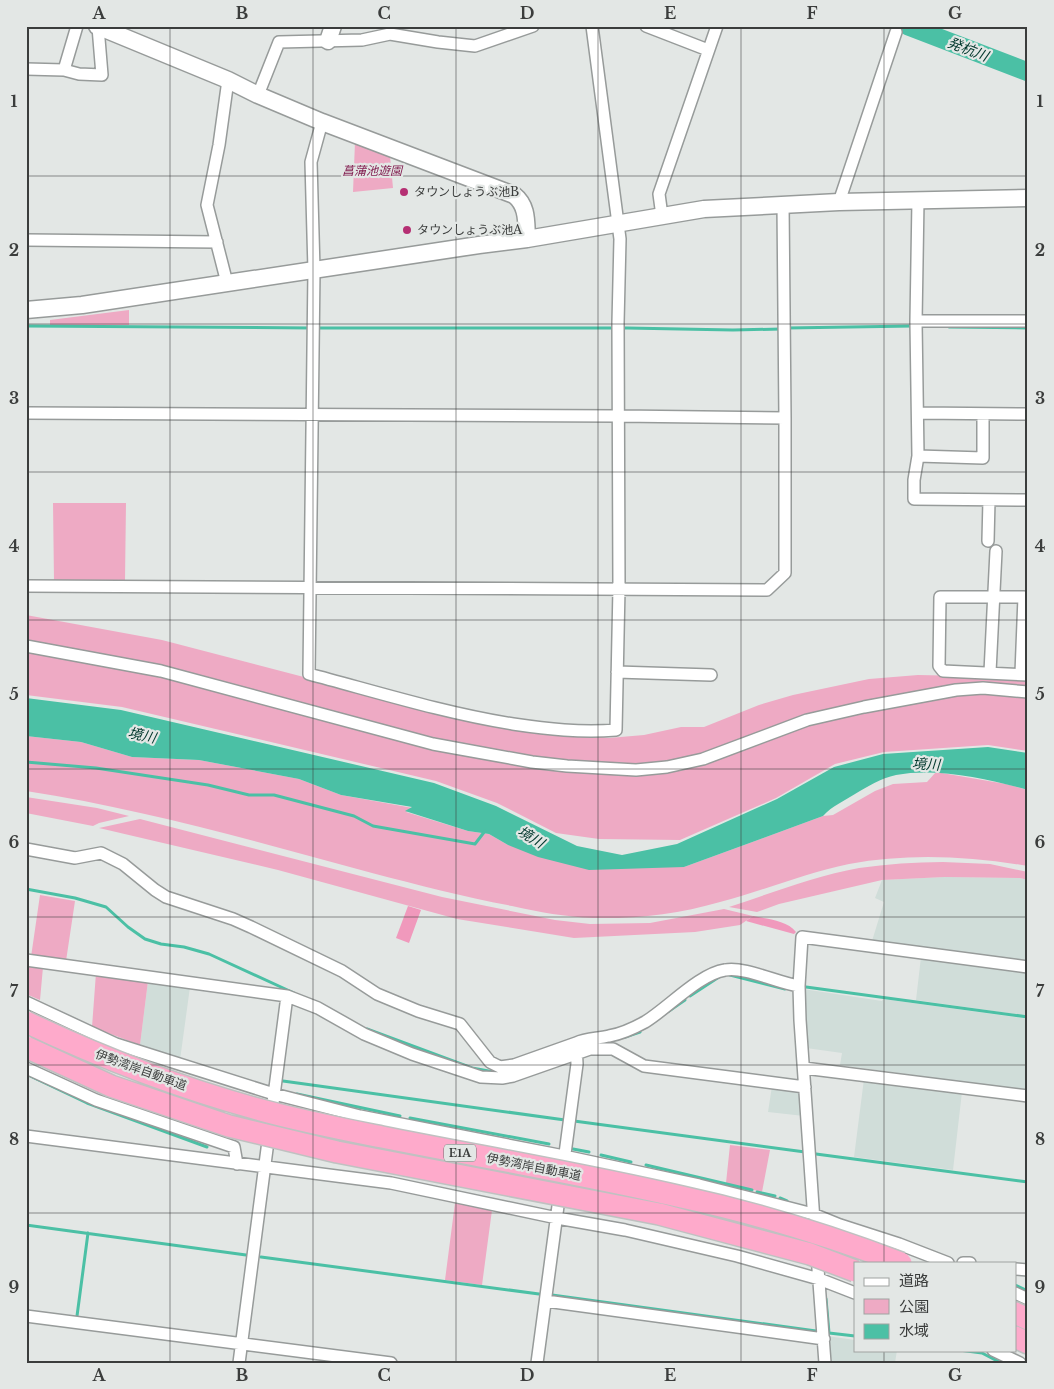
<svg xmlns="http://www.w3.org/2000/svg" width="1054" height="1389" font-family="'Libre Baskerville','Noto Sans JP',serif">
	<rect width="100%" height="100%" fill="#e3e7e5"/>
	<path fill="#d0ddd9" d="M945,877L1020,878L1028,880V961L872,941L884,902L875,898L882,880Z
		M921,957L1028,971V1016L916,1000Z
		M148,981L190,987L180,1060L140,1045Z
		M803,989L882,1001L883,999L1028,1019V1091L840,1065L842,1053L806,1048Z
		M864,1079L962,1092L953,1170L854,1157Z
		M772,1086L799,1090L804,1116L768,1112Z
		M827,1336L855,1340V1350H897L895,1363H829Z"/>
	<path fill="#eeaac4" d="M355,142L390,156L393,188L353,192Z
		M129,310V325H50V320Z
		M53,503H126L125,580L54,581Z
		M26,615L162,640L365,693L516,727L609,738L644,735L681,727H704L759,705L793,695L869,679L918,675L1021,677L1028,678V751L988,745L884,752L835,764L776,798L680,840L599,839L556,833L497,803L436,781L122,707L26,695Z
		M26,736L81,742L132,757L199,760L299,779L341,795L413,808L406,812L468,831L489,834L508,845L684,867L823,816L833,815L875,791L893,784L927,782L936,772L1006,784L1028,790V866C968,856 908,853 849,864C805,873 763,891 720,902C679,914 636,919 593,918C566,917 539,912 512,906C465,897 418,885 372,873C258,842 143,809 26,791Z
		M26,797L97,808L129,816L99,823L93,826L26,813Z
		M140,819L442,897L555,920L590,924L650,923L724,909L753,916L740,925L695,932L574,938L457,919L278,870L99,828Z
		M943,862L990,864L1028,872V880L1020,878L945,877L882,880L779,904L757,912L729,907C772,893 815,876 859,868C887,864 915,862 943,862Z
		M40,895L75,901L66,961L31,957Z
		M26,964L43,967L40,1000L26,994Z
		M96,973L148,981L140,1045L92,1027Z
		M730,1145L770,1150L762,1192L726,1183Z
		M455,1203L492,1210L482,1285L445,1280Z"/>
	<path fill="#f099bc" d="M408,906L421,910L409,943L396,938Z
		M753,916C767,919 787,920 796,932L794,934L746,921Z"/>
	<path fill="#4bc0a5" d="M26,698L121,710L434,783L496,806L577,846L622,855L677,844L777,799L834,767L883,754L988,747L1028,753V790C988,779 937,767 896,775C881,778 867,787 855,794C844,801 832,806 823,816L684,867L589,870L538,857L508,845L489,834L468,831L405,811L412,807L341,795L299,779L199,760L132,757L81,742L26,736Z"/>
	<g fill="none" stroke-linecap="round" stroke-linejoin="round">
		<path stroke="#4bc0a5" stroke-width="3" d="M26,326L311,328
			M949,327L1028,328
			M317,328H627L733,330L781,329
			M787,328L913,326
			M26,762L96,768L208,785L249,795H274L354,816L373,826L475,844L485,831
			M26,889L75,898L106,907L128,927L145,939L161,944L184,947L209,954L294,993
			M730,975L785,989
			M806,987L1028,1017
			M690,996L719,977
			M669,1011L685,1000
			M367,1029L472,1068L494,1072
			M625,1037L640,1032
			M26,1074L87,1103L207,1147
			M283,1081L565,1120
			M297,1094L400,1116
			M410,1118L549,1144
			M574,1121L805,1152
			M573,1149L589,1152
			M816,1154L1028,1182
			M601,1155L631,1162
			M646,1165L752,1190
			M757,1192L775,1196
			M780,1198L787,1201
			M26,1225L246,1255
			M261,1257L539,1294
			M1015,1285L1028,1291
			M552,1295L816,1331
			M826,1299L829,1333L855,1336
			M77,1316L88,1233
			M959,1350L982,1353L1001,1363"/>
		<path stroke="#4bc0a5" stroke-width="19" d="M908,26L1028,72"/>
		<defs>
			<path id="street" d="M646,26L708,50
				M26,69L64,70L77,26
				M64,70L79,74L102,75L98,27
				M258,95L279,42L362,40L390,34L438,42L475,46L533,26
				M322,122L311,162L314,270L309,674C377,692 444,713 513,724C547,729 581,733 616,730L619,588L618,323L620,239L592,26
				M918,200L916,322L918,456L914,480V499L1028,500
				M839,202L896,32
				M662,216L659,194L717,26
				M26,240L217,242
				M227,283L207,205L219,145L228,80
				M916,321H1028
				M26,413L619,416L785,418
				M919,413L1028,414
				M918,456L983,458V414
				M988,541L989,500
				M26,586L767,590L785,573V418L783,204
				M26,646L161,671L433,744L532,762L567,766L636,770L667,767L703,759L807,720L864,707L956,690L983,688L1028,692
				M617,672L711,675
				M990,672L996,551
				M1021,673L1024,597H940L939,666L943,671L1028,675
				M26,849L75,858L101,853L123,864L155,890L166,897L233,919L251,927L342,971L377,994L418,1011L460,1024L490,1062L500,1067L514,1065L576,1043L577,1064L537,1363
				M26,960L287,996L318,1008L364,1034L412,1054L481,1077L502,1078L513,1076L590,1049H613L644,1066L805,1087
				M26,1002L116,1044L274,1094L360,1116L564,1156L699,1185L813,1214L840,1225L899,1244L948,1263
				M576,1043C587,1038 597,1039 609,1036C621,1034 634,1028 645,1022C668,1008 699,974 725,970C744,966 778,983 799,986
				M26,1068L96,1100L234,1147L237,1164
				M804,1068L1028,1096
				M26,1136L391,1183L557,1218L625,1230L737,1256L819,1279L855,1293
				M814,1221L800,1020L799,986L802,937L1028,967
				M817,1255L825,1363
				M963,1263H970
				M1015,1269L1028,1270
				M1015,1293L1028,1299
				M546,1301L824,1339
				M26,1316L391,1363
				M993,1350L1020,1363
				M239,1363L287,996"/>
			<path id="secondary" d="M97,26L228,80L258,95L322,122L514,195C528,206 526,222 527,239
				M328,41L333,26
				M26,310L82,305L479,245L527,239L704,209L839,202L1028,198"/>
			<path id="highway" d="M1015,1313L1028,1319
				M1015,1337L1028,1343"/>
		</defs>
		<use href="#street" stroke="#979b9a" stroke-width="14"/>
		<use href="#secondary" stroke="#979b9a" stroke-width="19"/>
		<use href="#highway" stroke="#c0c1c1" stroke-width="24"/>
		<use href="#street" stroke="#fff" stroke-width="11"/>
		<use href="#secondary" stroke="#fff" stroke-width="16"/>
		<use href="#highway" stroke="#feaacb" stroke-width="21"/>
		<defs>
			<path id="highway-bridge" d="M26,1022C102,1058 180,1088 261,1110C301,1121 342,1129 382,1137C482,1157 583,1174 682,1197C756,1213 830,1236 901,1263
				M26,1047L111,1086L229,1126L337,1152L659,1214L810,1254L855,1271"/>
		</defs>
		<use href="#highway-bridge" stroke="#c0c1c1" stroke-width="24" stroke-linecap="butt"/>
		<use href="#highway-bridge" stroke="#feaacb" stroke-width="21"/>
	</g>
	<path fill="none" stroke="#3b3d3c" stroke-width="1" stroke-opacity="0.55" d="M170,26V1363M313,26V1363M456,26V1363M598,26V1363M741,26V1363M884,26V1263M26,176H1028M26,324H1028M26,472H1028M26,620H1028M26,769H1028M26,917H1028M26,1065H1028M26,1213H1028M884,1350V1363"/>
	<g fill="#b52f73" stroke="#e3e7e5" stroke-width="2">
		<circle cx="404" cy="192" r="5"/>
		<circle cx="407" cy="230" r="5"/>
	</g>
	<g text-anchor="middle" stroke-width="4.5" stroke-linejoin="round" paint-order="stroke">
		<rect fill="#e3e7e5" stroke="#6d706f" stroke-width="1" x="444" y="1144.5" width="32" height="17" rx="4"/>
		<g font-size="11" font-weight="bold" fill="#3b3d3c">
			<text x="460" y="1157">E1A</text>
		</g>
		<g font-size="12" font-style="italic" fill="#831f51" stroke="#e3e7e5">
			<text x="372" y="175">菖蒲池遊園</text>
		</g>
		<g font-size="12" fill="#3b3d3c" stroke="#e3e7e5" text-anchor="start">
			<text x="414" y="196">タウンしょうぶ池B</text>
			<text x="417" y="234">タウンしょうぶ池A</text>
		</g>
		<g font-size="12" fill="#3b3d3c" stroke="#e3e7e5">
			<text transform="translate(141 1070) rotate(20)" y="4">伊勢湾岸自動車道</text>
			<text transform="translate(534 1167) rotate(11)" y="4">伊勢湾岸自動車道</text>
		</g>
		<g font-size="14" font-style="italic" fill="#00372c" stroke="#e3e7e5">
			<text transform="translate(968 49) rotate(21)" y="5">発杭川</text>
			<text transform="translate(142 735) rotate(12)" y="5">境川</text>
			<text transform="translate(926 764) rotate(3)" y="5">境川</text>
			<text transform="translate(531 837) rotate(31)" y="5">境川</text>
		</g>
	</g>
	<rect width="1054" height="1389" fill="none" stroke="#e3e7e5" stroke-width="55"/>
	<rect x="854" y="1262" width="162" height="90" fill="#e3e7e5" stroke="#a0a3a1"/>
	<rect x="864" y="1278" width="25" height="8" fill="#ffffff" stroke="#a0a3a1"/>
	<text x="899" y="1286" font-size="15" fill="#3b3d3c">道路</text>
	<rect x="864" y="1299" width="25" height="15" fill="#eeaac4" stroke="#a0a3a1"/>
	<text x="899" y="1312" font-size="15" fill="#3b3d3c">公園</text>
	<rect x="864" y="1324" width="25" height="15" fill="#4bc0a5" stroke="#a0a3a1"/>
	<text x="899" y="1336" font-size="15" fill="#3b3d3c">水域</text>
	<rect x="28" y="28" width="998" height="1334" fill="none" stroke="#3b3d3c" stroke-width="2"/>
	<g font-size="16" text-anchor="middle" font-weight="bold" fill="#3b3d3c">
		<text x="99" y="19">A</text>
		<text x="242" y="19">B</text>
		<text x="384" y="19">C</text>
		<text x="527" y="19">D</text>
		<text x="670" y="19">E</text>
		<text x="812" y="19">F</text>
		<text x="955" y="19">G</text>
		<text x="14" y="107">1</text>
		<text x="1040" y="107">1</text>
		<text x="14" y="256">2</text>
		<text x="1040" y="256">2</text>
		<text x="14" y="404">3</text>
		<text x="1040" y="404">3</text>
		<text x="14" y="552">4</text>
		<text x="1040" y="552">4</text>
		<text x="14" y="700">5</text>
		<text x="1040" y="700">5</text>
		<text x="14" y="848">6</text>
		<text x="1040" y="848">6</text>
		<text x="14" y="997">7</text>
		<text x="1040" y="997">7</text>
		<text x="14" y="1145">8</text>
		<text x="1040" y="1145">8</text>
		<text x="14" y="1293">9</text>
		<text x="1040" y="1293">9</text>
		<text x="99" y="1381">A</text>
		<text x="242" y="1381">B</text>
		<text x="384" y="1381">C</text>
		<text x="527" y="1381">D</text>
		<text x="670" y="1381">E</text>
		<text x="812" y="1381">F</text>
		<text x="955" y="1381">G</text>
	</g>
</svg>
